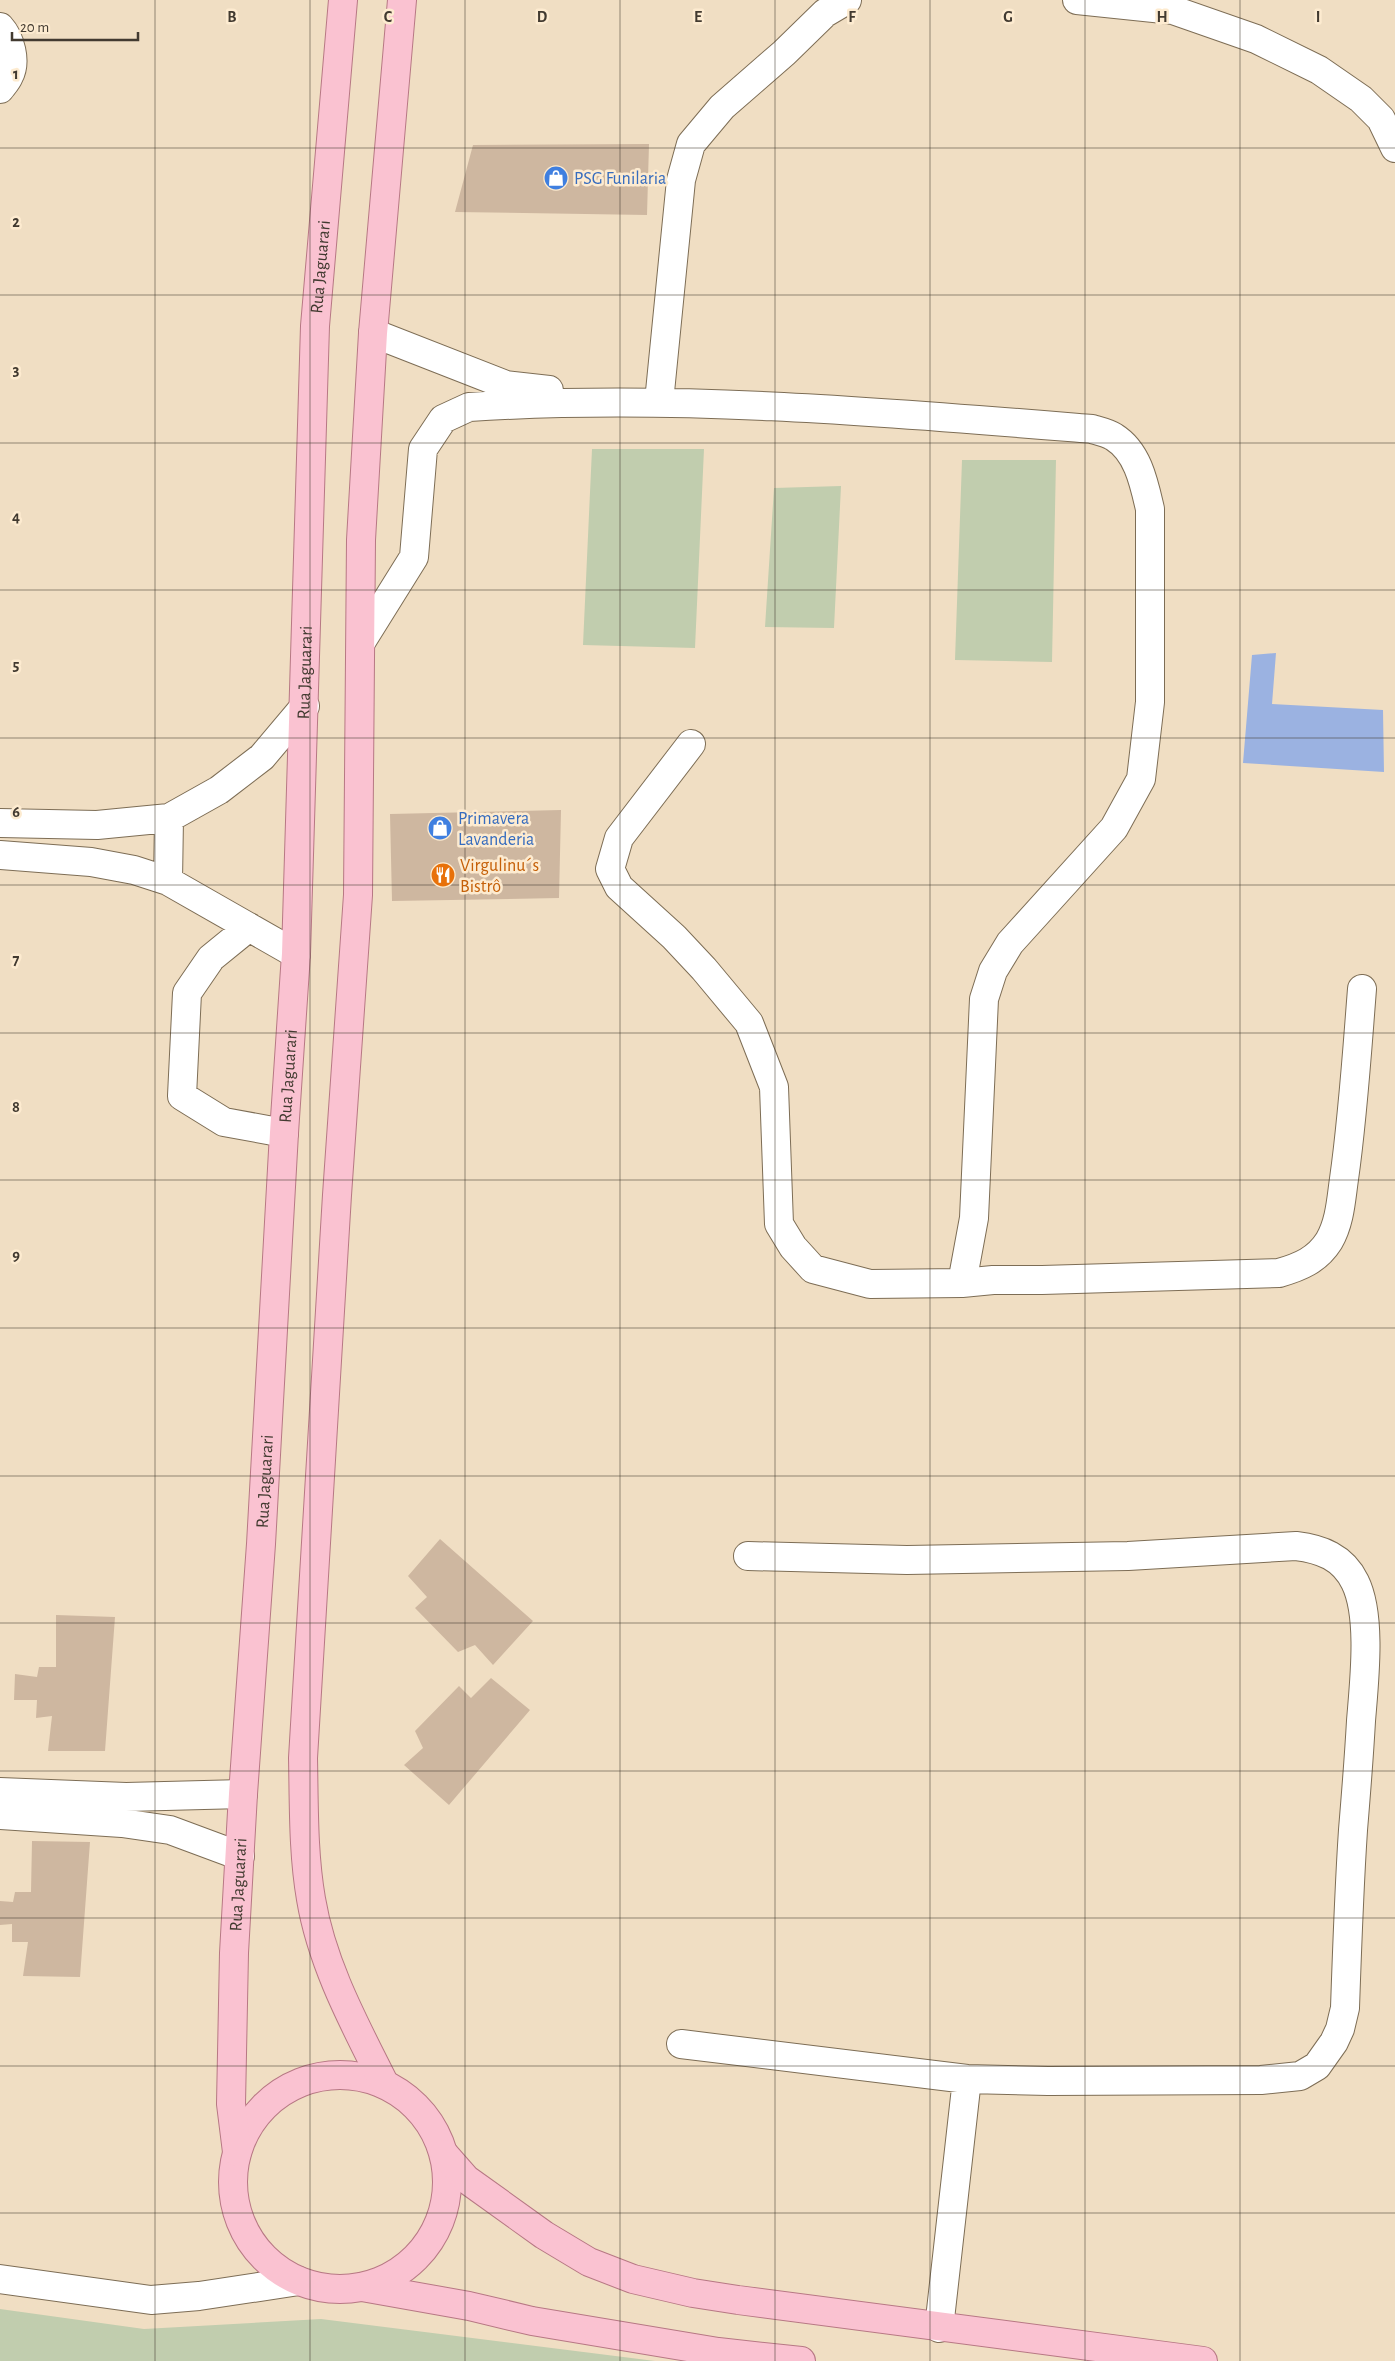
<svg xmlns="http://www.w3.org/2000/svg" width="1395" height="2361" font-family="'Alegreya Sans',sans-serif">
	<rect width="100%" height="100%" fill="#f0dec3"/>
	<path fill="#c1cdae" d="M592,449H704L695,648L583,645Z
		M962,460H1056L1052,662L955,660Z
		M841,486L834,628L765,627L774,488Z
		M0,2309L144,2329L321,2319L655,2361H0Z"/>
	<path fill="#9bb2e1" d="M1276,653L1272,704L1383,710L1384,772L1243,763L1252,655Z"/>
	<path fill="#ceb7a0" d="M649,144L647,215L455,212L473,145Z
		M561,810L559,898L392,901L390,814Z
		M440,1539L533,1621L493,1665L475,1645L458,1652L415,1608L427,1597L408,1576Z
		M56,1615L115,1617L105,1751H48L52,1716L36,1718L37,1700H14L15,1674L37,1677L39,1667H56Z
		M491,1678L530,1710L449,1805L404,1765L423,1748L415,1731L459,1686L471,1698Z
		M32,1841L90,1842L80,1977L23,1976L28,1942H12V1924L0,1925V1901L13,1902L15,1892H31Z"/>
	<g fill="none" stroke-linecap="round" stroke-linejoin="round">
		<defs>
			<path id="minor" d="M1077,0L1173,10L1256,39L1319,70L1361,99L1381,119L1395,148
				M0,27C10,38 17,61 9,76C7,81 3,85 0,89
				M373,333L506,385L549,390
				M659,402L681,180L691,144L722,107L784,53L825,13L847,0
				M361,642L414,557L423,449L443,419L469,407C676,394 885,412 1092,429C1099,431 1108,433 1114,437C1138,452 1144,483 1150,509V702L1141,779L1114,828L1010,943L993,971L984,999L974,1218L962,1283
				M691,744L619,838L610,869L619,887L674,937L704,969L749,1023L774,1087L779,1224L793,1247L813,1269L870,1284L962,1283L993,1280H1042L1279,1273C1300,1267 1317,1260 1329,1241C1340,1222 1341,1200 1344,1179C1353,1116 1357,1052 1362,989
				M0,823L97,825L169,818L219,790L262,757L305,706
				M0,855L91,862L134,870L168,881L296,954
				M168,881L169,818
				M249,927L211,958L187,993L182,1096L224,1122L284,1133
				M0,1792L126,1797L243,1794
				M0,1815L122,1823L170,1830L240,1856
				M681,2044L967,2079L1048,2081L1261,2080L1300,2076L1317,2066L1334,2042L1340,2029L1345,2008C1347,1949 1349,1890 1353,1830C1356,1794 1359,1757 1361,1721C1364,1683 1372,1616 1355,1582C1343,1557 1321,1549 1296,1546L1128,1556L907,1560L748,1556
				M0,2279L151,2300L199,2296L299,2281
				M939,2328L967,2079"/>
			<g id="major">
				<circle cx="340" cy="2182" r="107"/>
				<path d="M384,2083C355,2025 322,1965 311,1899C303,1853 304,1805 303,1758L337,1195L358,895L361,540L373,333L402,0"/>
				<path id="s1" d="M237,2152L231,2104L234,1953L243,1794L261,1544L284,1133L296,954L315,326L343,0"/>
				<path d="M444,2154L466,2179L544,2235L589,2262L633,2279L693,2293L738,2300L1203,2361"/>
				<path d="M362,2287L469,2306L532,2321L718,2352L801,2361"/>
			</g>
		</defs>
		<use href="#minor" stroke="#7d6d55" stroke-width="30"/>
		<use href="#major" stroke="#b77884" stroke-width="30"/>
		<use href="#minor" stroke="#fff" stroke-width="28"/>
		<use href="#major" stroke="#fac2d1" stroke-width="28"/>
	</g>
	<path fill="none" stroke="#423a30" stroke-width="1" stroke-opacity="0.55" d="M155,0V2361M310,0V2361M465,0V2361M620,0V2361M775,0V2361M930,0V2361M1085,0V2361M1240,0V2361M0,148H1395M0,295H1395M0,443H1395M0,590H1395M0,738H1395M0,885H1395M0,1033H1395M0,1180H1395M0,1328H1395M0,1476H1395M0,1623H1395M0,1771H1395M0,1918H1395M0,2066H1395M0,2213H1395"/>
	<defs>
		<symbol id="shop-disc" viewBox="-11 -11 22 22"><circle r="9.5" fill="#3f7fe0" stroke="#fdebd0"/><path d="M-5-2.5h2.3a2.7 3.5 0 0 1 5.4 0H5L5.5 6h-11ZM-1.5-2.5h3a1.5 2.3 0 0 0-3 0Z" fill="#fff"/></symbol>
		<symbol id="restaurant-disc" viewBox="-11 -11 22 22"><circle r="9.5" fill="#e8710a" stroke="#fdebd0"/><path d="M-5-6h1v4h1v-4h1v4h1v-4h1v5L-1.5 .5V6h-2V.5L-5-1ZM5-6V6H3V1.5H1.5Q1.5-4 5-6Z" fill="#fff"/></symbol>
	</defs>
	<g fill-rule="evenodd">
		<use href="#shop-disc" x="542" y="164" width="28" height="28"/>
		<use href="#shop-disc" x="426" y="814" width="28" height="28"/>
		<use href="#restaurant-disc" x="429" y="861" width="28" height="28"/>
	</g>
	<g text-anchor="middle" stroke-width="5" stroke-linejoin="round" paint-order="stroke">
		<g font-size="18" fill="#366cbe" stroke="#fdebd0" text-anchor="start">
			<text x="574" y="184">PSG Funilaria</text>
			<text x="458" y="824">Primavera<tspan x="458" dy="21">Lavanderia</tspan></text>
		</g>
		<g font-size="18" fill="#423a30" stroke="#fdebd0">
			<text dy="6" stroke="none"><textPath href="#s1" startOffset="1888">Rua Jaguarari</textPath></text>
			<text dy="6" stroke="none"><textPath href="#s1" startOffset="1482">Rua Jaguarari</textPath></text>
			<text dy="6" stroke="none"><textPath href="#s1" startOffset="1078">Rua Jaguarari</textPath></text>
			<text dy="6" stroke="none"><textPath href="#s1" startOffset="672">Rua Jaguarari</textPath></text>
			<text dy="6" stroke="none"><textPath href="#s1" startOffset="268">Rua Jaguarari</textPath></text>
		</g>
		<g font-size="18" fill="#c56008" stroke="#fdebd0" text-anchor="start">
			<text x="460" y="871">Virgulinu´s<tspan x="460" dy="21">Bistrô</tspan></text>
		</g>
	</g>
	<g font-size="16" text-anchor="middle" font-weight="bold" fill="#423a30" stroke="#fdebd0" stroke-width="5" stroke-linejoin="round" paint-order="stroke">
		<text x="232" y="22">B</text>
		<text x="388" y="22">C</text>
		<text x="542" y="22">D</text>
		<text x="698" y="22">E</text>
		<text x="852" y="22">F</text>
		<text x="1008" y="22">G</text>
		<text x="1162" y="22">H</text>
		<text x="1318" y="22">I</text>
		<text x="16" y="79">1</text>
		<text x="16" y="227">2</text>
		<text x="16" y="375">3</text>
		<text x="16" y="522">4</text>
		<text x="16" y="670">5</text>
		<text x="16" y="817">6</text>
		<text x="16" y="965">7</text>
		<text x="16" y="1112">8</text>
		<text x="16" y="1260">9</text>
	</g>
	<path d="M12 32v8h126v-8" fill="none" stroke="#423a30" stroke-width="2.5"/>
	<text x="20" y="32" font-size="15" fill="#423a30" stroke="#fdebd0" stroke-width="4" paint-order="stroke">20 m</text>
</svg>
